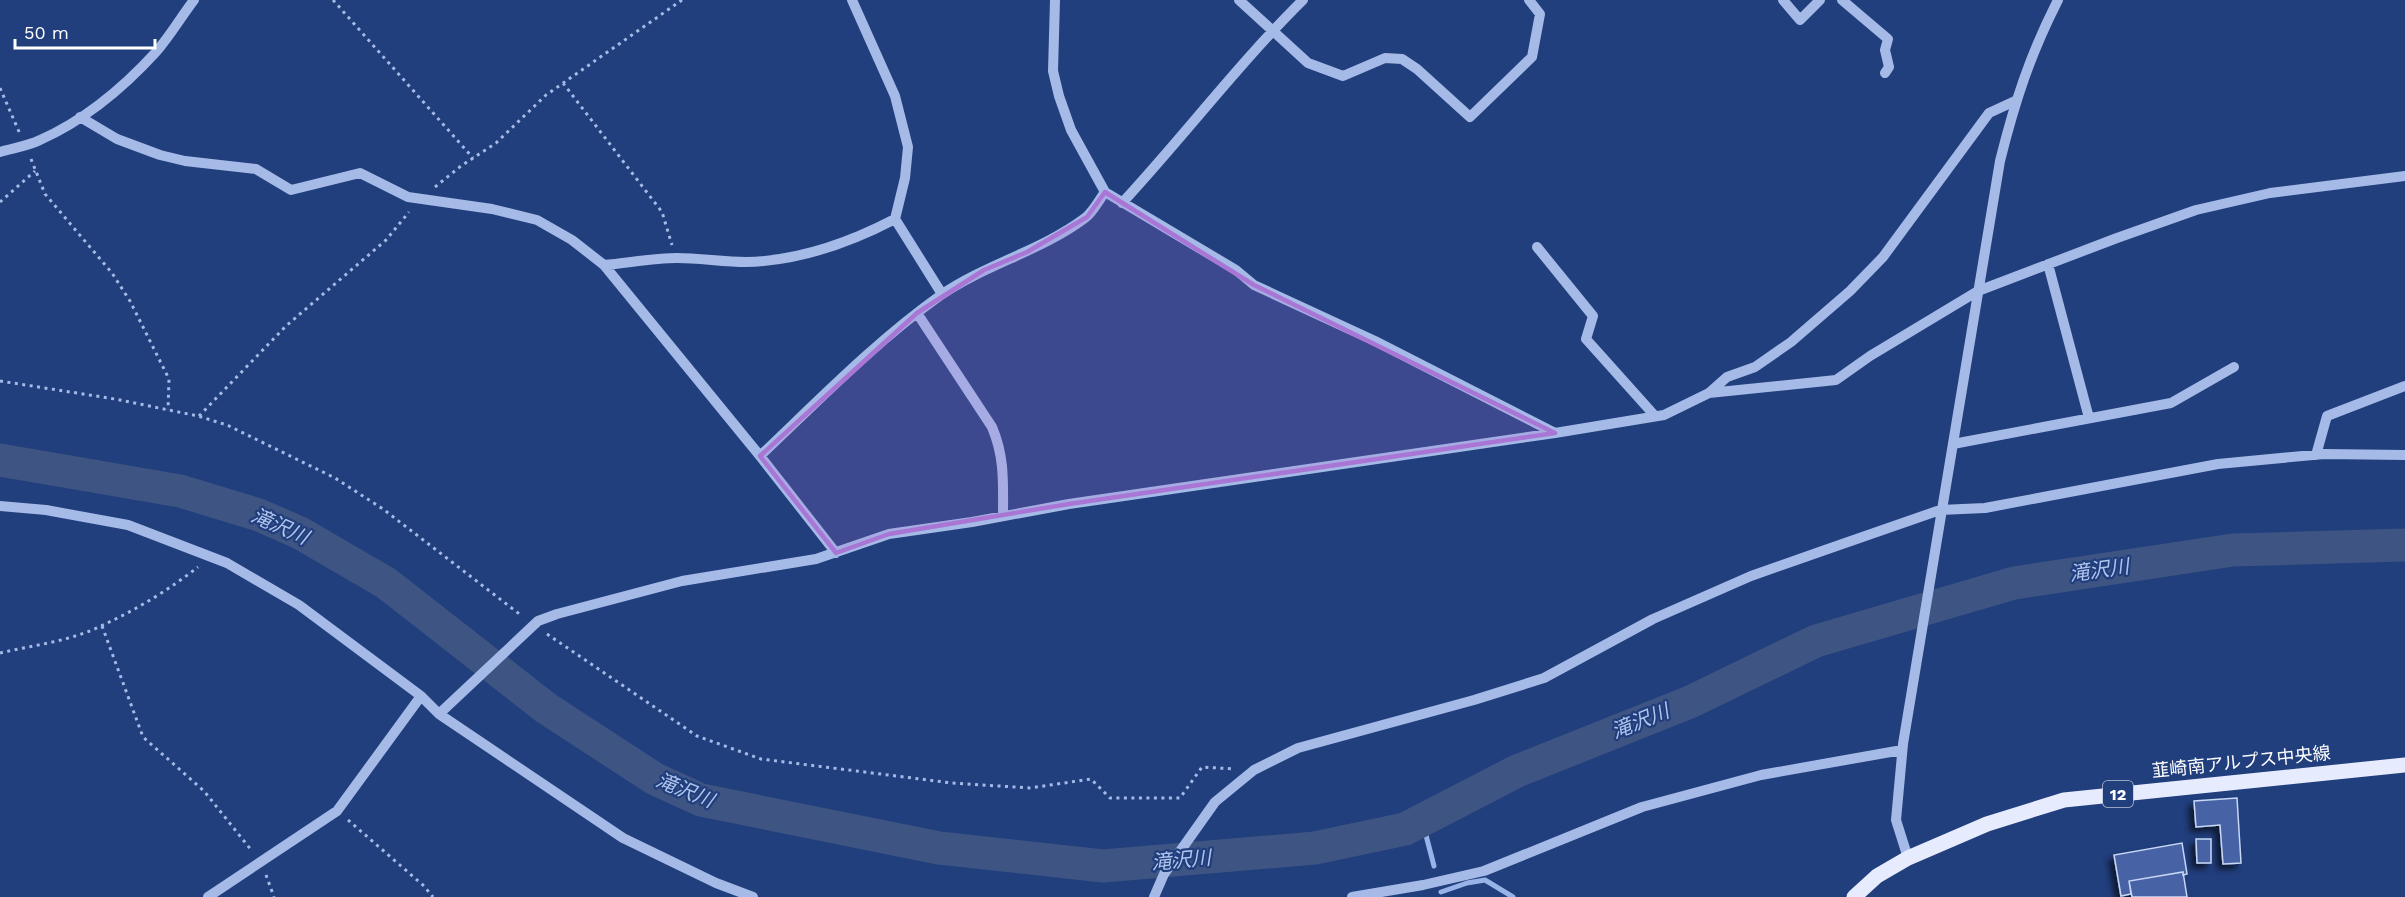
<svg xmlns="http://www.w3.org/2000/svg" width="2405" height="897" font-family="'Work Sans','Noto Sans JP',sans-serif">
	<defs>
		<filter id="shadow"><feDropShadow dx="-5" dy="5" stdDeviation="3" flood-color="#0009"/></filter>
	</defs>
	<rect width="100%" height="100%" fill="#213e7d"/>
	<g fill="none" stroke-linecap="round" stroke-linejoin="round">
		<path stroke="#98b3e8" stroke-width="5" d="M1422,820L1434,866
			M1441,892L1467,883L1485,880L1513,897"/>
		<path stroke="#3e5483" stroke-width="33" d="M0,460L180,491L259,515L300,533L386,583L546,708L655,779L701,800L939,848L1103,866L1315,848L1405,829L1517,771L1690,702L1816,641L2014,583L2233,550L2405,545"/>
	</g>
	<path fill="#4664a5" stroke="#c8d7f5" stroke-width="1.5" filter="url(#shadow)" d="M2237,798L2241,863L2223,864L2220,825L2196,827L2194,801Z
		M2196,839H2211V863H2197Z
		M2182,843L2187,874L2183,875V872L2129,881L2131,894L2121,896L2114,855Z
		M2183,872L2187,897H2132L2129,881Z"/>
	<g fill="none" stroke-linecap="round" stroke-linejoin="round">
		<path stroke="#a5bae7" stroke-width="3" stroke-dasharray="3 4.5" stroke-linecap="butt" d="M333,0L473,158
			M563,83L662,212L672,245
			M0,88L20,134
			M31,159L45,194L112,273L130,301L169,379L168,410
			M435,187L461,166L496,143L546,95L682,0
			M0,202L35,171
			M0,381L115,399L198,416L227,425L335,478L383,509L522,616
			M199,416L286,326L386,240L409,212
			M102,626L143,737L204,791L252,851
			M547,634L697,736L761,759L952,783L1030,788L1091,779L1110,798H1180L1202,767L1234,769
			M0,653C34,645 72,641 103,625C136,610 170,589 198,567
			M348,820L424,886L433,897
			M266,875L274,897"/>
		<path stroke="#a5bae7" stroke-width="10" d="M1055,0L1053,71L1059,96L1071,130L1105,192L1236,270L1254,285L1375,341L1555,433
			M1239,0L1308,63L1343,76L1385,58L1402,59L1417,69L1470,117L1532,57L1540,14L1529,0
			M1783,0L1800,20L1820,0
			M1842,0L1888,39L1885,50L1889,67L1885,73
			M80,117L117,139L160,155L185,161L256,169L291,190L360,173L408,197L492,209L537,220L572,240L604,265L760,456L836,553
			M0,152C13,148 28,146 40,140C83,121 124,87 156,52C170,36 181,17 194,0
			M1122,203C1184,136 1239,63 1303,0
			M895,219L942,294
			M1537,247L1593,316L1586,339L1655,416
			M2048,264L2089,418
			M604,265C628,263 653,258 677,258C700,258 723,262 746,262C799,261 849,243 895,219L905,178L908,147L895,96L852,0
			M917,313L992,427C1005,458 1003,483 1003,516
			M1709,393L1727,377L1755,367L1791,342L1850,291L1883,257L1989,113L2015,101
			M1953,444L2171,403L2234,367
			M2316,455L2327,416L2405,386
			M760,456C818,401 875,342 941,295C986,264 1041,251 1085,218C1093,212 1099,200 1105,192
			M0,506L46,510L128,525L227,563L299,605L421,696L439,714L623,838L716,883L753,897
			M439,714L538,621L557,614L682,581L816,559L889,534L972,522L1069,504L1555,433L1664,415L1709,393L1836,380L1870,356L1978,291L2117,238L2196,210L2270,193L2405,176
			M1908,858L1896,820L1903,744L2000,161C2015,101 2030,55 2058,0
			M208,897L337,811L421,696
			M1154,897L1164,874L1215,802L1254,770L1298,748L1474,700L1544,678L1653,619L1751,576L1825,550L1940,510L1985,508L2218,464L2324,454L2405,455
			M1352,897L1423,885L1484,871L1642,807L1761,775L1902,750"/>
		<path stroke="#e6ecfd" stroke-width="15" d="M1854,897L1877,876L1908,858L1987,824L2064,800L2405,765"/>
	</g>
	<path fill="#a976d5" fill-opacity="0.2" stroke="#a976d5" stroke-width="4.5" stroke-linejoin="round" d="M1105,192L1254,285L1555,433L1069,504L889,534L836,553L760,456L917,313L984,270L1027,252L1087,217Z"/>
	<g text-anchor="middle" stroke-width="4.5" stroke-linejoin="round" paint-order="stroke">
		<rect fill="#213e7d" stroke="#bcc5d8" stroke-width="1.5" x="2103" y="781" width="30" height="26" rx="4.5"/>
		<g font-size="16" font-weight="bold" fill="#fff">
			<text x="2118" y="800">12</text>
		</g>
		<g font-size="18" fill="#fff" stroke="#213e7d">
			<text transform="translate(2241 762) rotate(-6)" y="6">韮崎南アルプス中央線</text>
		</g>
		<g font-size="20" font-style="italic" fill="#b0c5ee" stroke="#213e7d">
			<text transform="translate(280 526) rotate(24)" y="7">滝沢川</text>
			<text transform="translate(2099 570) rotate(-8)" y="7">滝沢川</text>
			<text transform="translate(1640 721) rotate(-22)" y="7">滝沢川</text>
			<text transform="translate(685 790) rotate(22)" y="7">滝沢川</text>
			<text transform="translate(1181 860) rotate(-5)" y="7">滝沢川</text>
		</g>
	</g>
	<path d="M15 39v9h140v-9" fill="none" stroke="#ffffff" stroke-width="3"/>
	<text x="24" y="39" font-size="18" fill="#ffffff" stroke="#213e7d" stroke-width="4.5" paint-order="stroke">50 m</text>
</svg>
